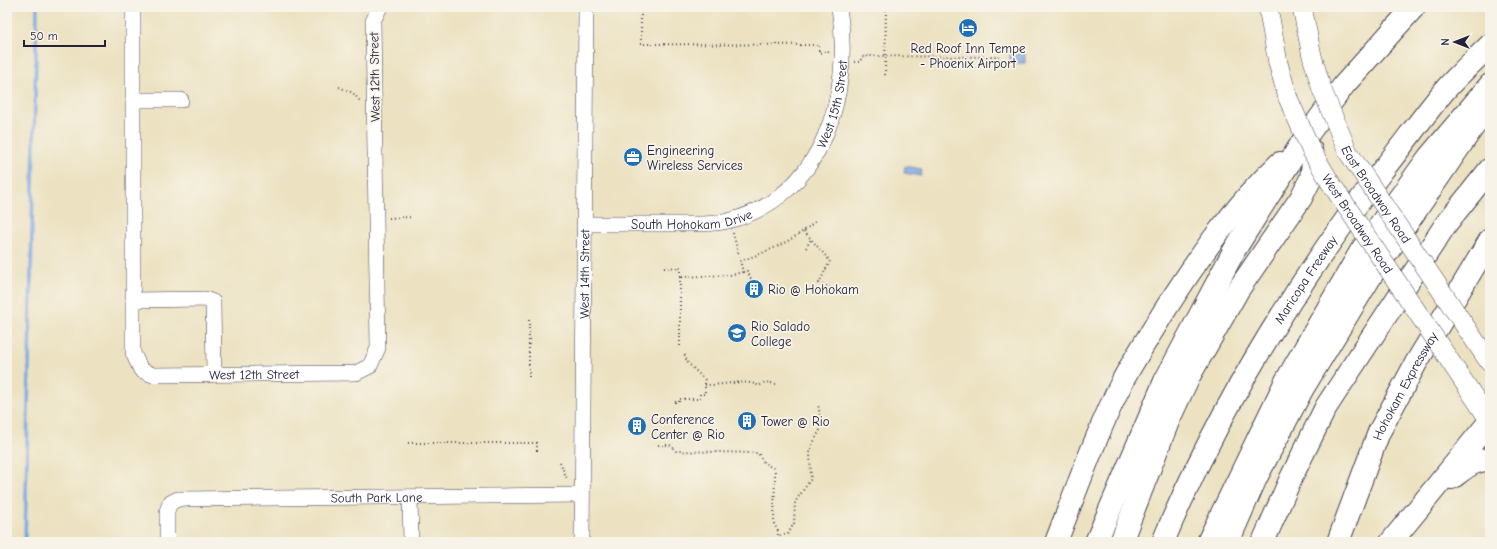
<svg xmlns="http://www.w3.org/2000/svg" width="1497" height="549" font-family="'Comic Neue',sans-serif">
	<rect width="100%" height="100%" fill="#f7f3e8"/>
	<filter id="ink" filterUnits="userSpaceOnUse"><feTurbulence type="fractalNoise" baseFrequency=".025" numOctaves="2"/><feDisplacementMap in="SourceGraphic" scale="8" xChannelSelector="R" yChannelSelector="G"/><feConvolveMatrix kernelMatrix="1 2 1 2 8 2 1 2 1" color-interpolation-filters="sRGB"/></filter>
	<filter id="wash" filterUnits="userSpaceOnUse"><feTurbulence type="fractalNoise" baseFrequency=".012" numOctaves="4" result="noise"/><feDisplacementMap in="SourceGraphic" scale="16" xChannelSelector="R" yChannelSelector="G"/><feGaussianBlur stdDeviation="0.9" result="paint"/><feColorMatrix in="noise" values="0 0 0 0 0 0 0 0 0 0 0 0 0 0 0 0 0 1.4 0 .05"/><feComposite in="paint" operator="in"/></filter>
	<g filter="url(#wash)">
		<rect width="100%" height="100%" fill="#ece2c1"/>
		<path fill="#77a7e1" stroke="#4c648e" d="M1010,53H1025V63H1010Z
			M905,166L922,169L921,176L904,173Z"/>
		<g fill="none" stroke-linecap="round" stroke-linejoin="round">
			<path stroke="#77a7e1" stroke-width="3.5" d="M25,542L37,7"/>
		</g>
	</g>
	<g filter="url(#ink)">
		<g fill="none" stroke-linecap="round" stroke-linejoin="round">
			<defs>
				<g id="minor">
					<path id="s1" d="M133,7V353L141,370L153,375L356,373L370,366L378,348L373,21L380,7"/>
					<path d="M133,100H181"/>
					<path id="s2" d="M586,224C616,224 646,224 677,224C693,224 711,225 728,221C823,197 853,94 839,7"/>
					<path d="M133,300L205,299L213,302L214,374"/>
					<path d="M410,497L411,542"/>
					<path id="s3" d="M167,542V511L170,503L178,499L582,495"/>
					<path id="s4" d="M582,542L586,7"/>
				</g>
				<path id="major" d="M1268,7L1278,63L1288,98
					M1302,7L1312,56L1322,90
					M1467,329L1490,363
					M1446,355L1490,421"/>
				<g id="highway">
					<path d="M1452,478C1464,469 1474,459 1490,460"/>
					<path d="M1056,542C1077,488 1097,432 1123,380C1136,356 1151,333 1165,310C1199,257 1234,206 1280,163"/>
					<path d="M1096,542L1165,381L1235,249L1303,141L1344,85L1414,7"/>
					<path d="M1121,542L1169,419L1188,378L1238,290L1301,198L1311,178L1313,163L1311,150"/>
					<path id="s5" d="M1163,542C1218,410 1295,285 1382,171C1403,145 1423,116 1445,90C1459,74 1475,60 1490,45"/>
					<path d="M1208,542L1286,381L1361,251L1429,157L1490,85"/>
					<path d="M1228,542L1256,478L1303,388L1371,276L1473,127L1486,112"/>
					<path d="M1263,542L1291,478L1326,407L1446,224L1490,169"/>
					<path id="s6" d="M1338,542L1379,432L1416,363L1490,240"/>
					<path d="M1391,542L1490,421"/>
				</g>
			</defs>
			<use href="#minor" stroke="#403f4f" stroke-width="16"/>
			<use href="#major" stroke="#403f4f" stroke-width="20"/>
			<use href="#highway" stroke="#403f4f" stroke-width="24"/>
			<path stroke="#403f4f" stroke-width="2" stroke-dasharray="1 3" stroke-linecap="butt" d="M641,7V44L819,45V53L829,51
				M854,62H860L862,57L869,56L999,57
				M885,75L886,7
				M339,87L353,93L361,102
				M389,218L413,217
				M804,231L830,261L819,283L835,290
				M733,233L743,272L747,271L751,279
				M806,248L811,239
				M740,261C770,251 793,241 817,220
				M664,268L680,267V277L730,275L743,272
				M680,277V346
				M529,377V318
				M705,385C721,386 746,378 759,386L765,382L776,384
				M675,402H679V399H700V394H705V380L687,362L684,353
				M408,443H537V452
				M658,445H670L676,451L758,453L764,463L773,468L775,472L774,524L778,531V536L788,534L794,523L795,502L811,479L810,453L812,445L820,430L821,422L818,404
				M560,462L567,479"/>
			<use href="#minor" stroke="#fff" stroke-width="15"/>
			<use href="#major" stroke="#fff" stroke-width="19"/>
			<use href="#highway" stroke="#fff" stroke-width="22"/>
			<defs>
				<g id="major-bridge">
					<path id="s7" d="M1322,90L1348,152L1467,329"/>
					<path id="s8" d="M1288,98L1311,150L1330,182L1446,355"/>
				</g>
			</defs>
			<use href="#major-bridge" stroke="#403f4f" stroke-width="20" stroke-linecap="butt"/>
			<use href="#major-bridge" stroke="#fff" stroke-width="19"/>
		</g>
	</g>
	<defs>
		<symbol id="hotel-disc" viewBox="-11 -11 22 22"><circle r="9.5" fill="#1f6fb2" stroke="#f7f3e8"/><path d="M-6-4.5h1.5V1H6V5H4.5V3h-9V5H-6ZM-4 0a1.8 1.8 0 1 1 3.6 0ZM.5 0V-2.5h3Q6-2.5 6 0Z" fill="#fff"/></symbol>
		<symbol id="office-disc" viewBox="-11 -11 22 22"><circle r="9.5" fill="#1f6fb2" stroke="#f7f3e8"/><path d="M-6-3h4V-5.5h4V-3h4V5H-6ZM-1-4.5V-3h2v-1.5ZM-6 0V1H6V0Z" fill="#fff"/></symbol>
		<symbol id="building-disc" viewBox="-11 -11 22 22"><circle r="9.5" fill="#1f6fb2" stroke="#f7f3e8"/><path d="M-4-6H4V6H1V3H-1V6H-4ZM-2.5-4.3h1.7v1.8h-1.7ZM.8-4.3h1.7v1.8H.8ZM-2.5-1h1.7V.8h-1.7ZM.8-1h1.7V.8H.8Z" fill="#fff"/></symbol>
		<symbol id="university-disc" viewBox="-11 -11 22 22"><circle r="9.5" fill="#1f6fb2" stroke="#f7f3e8"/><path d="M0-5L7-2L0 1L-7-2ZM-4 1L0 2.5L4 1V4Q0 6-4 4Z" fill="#fff"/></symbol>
	</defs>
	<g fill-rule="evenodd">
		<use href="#hotel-disc" x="957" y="17" width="22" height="22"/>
		<use href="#office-disc" x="622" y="146" width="22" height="22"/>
		<use href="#building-disc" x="743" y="278" width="22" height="22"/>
		<use href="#university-disc" x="726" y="322" width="22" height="22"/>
		<use href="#building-disc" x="736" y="410" width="22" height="22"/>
		<use href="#building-disc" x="626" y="415" width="22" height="22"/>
	</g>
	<g text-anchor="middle" stroke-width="3.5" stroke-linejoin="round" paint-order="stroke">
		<g font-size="13" fill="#22223b" stroke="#f7f3e8" text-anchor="start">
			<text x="968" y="53" text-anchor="middle">Red Roof Inn Tempe<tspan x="968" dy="15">- Phoenix Airport</tspan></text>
			<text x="647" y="155">Engineering<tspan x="647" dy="15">Wireless Services</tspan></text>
			<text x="768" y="294">Rio @ Hohokam</text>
			<text x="751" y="331">Rio Salado<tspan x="751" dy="15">College</tspan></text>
			<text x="651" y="424">Conference<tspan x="651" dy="15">Center @ Rio</tspan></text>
			<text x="761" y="426">Tower @ Rio</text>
		</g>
		<g font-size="13" fill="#22223b" stroke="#f7f3e8">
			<text transform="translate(374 77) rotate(-91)" y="5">West 12th Street</text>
			<text dy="5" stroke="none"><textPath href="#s2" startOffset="309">West 15th Street</textPath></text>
			<text dy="5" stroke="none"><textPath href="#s7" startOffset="118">East Broadway Road</textPath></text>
			<text dy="5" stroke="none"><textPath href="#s2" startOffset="106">South Hohokam Drive</textPath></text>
			<text dy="5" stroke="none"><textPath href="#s8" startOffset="144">West Broadway Road</textPath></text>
			<text dy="5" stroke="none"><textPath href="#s4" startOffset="268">West 14th Street</textPath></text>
			<text dy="5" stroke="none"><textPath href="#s5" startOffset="299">Maricopa Freeway</textPath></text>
			<text dy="5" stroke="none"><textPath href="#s1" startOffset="479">West 12th Street</textPath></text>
			<text dy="5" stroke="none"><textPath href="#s6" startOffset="170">Hohokam Expressway</textPath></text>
			<text dy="5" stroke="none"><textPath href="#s3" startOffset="247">South Park Lane</textPath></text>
		</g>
	</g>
	<rect width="1497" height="549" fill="none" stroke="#f7f3e8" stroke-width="24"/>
	<g transform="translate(1455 42) rotate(270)" stroke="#f7f3e8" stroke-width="3" paint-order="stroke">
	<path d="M0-3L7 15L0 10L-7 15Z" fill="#22223b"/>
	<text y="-6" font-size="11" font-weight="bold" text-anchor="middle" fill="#22223b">N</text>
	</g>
	<path d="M24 40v6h81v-6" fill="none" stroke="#22223b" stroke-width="2"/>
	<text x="30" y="40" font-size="12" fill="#22223b" stroke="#f7f3e8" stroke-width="3" paint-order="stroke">50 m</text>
</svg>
